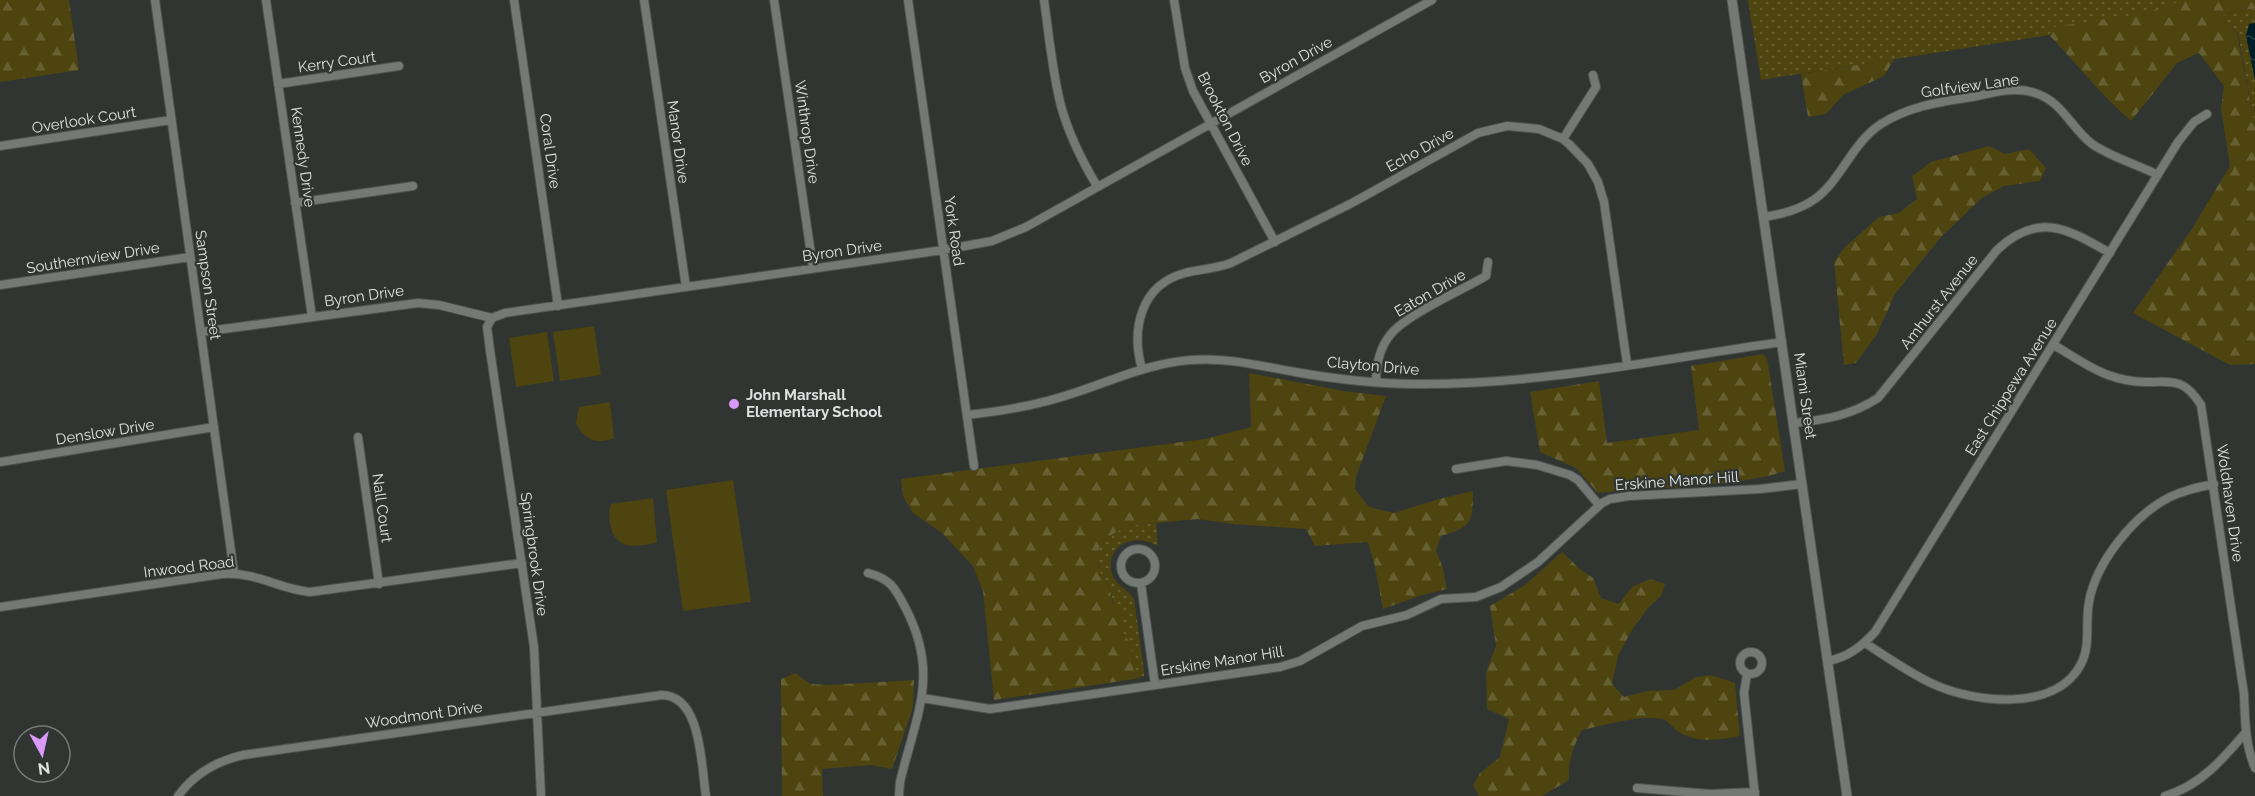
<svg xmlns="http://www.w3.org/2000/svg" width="2255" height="796" font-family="Raleway,sans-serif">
	<defs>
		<pattern id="grass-dots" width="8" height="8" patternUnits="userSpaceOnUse" patternTransform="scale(1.5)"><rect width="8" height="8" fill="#4d440f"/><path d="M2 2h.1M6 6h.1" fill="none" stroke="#665f32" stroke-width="1.8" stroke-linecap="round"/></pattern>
		<pattern id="forest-firs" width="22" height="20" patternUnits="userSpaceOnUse" patternTransform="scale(1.5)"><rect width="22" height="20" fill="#4d440f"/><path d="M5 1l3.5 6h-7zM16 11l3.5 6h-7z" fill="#665f32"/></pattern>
		<pattern id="water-ripples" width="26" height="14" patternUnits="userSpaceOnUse" patternTransform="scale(1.5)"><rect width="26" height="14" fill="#011d26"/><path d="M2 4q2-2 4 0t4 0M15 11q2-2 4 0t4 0" fill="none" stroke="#263e45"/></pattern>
	</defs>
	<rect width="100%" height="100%" fill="#303532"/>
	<path fill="url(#grass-dots)" d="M1748,0H2255V3L1761,80Z
		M2255,8V128L2238,33L2230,26L2223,14Z
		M1156,523L1158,546C1135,532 1104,545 1112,574C1116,586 1128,589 1134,599L1144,671V676L1135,679L1130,642L1122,633L1109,586L1098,569L1100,542L1126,526Z"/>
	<path fill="url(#forest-firs)" d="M0,0H69L79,70L0,82Z
		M2192,0H2255V8L2223,14L2230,26L2237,33L2255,128V364L2230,365L2133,313L2193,227L2230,166L2221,109L2224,86L2199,53L2177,63L2131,121C2101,95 2077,64 2049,35L2053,27L2146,13L2175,3Z
		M1894,59L1884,76L1843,95L1826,114L1808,117L1801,74Z
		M1989,146L2005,154L2029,149L2046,168L2040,181L2004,186L1982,198L1942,236L1895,294L1877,334L1856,363L1844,365L1834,262L1844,248L1879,217L1899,213L1917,199L1912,176L1931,162Z
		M1763,354L1767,358L1785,471L1769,476L1735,482L1669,488L1650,485L1640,489L1598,493L1576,468L1540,452L1530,392L1599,381L1607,443L1699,430L1691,366Z
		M1249,373L1344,391L1386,396L1356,477L1355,489L1369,507L1394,513L1439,499L1473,491C1473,522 1472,527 1441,536L1436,551L1443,568L1447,589L1419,596L1383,609L1375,567L1368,542L1315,546L1306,529L1233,524L1198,519L1126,526L1100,542L1098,569L1109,586L1113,604L1123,606L1125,616L1119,621L1122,633L1130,642L1135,679L994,700L983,591L973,566L942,533L913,513L903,496L901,479L1205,439L1251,427Z
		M1562,552L1580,569L1593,578L1601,598L1619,604L1632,587L1650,579L1665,584L1661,596L1647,609L1632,630L1618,656L1612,684L1624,697L1647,691L1674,690L1696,677L1711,675L1735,683L1740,736C1720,740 1694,744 1676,730C1671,726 1668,720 1662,719C1637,715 1607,725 1582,730C1573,747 1568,761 1569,780L1542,796H1479L1473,785L1480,773L1500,757L1509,719L1487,709L1486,672L1496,646L1490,606L1525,585Z
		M795,673L810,684L829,685L914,680L913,707L892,769L871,765L822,769L823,796H782L781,679Z"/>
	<path fill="#4d440f" d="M594,326L601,375L560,381L553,332Z
		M547,332L554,381L516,387L509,338Z
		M610,402L614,438C597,445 584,440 576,423L579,407Z
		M733,480L751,602L683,611L666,490Z
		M653,498L657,542C639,547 617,551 611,528C609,520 608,512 611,504Z"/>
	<path fill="url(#water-ripples)" d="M2255,23V80L2246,36L2249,24Z"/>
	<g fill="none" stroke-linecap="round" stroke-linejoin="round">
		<defs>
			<path id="minor" d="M155,0L234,573
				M266,0L312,317
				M514,0L558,306
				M644,0L686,287
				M774,0L813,268
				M908,0L974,466
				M1044,0C1049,35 1052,71 1061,106C1069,135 1082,161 1097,186
				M1174,0L1185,68L1193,91L1275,242
				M278,84L399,66
				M1563,139L1596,87L1593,75
				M0,146L171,120
				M295,203L413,186
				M1764,217C1782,214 1799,210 1815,199C1842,179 1852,143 1881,124C1909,106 1940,102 1972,97C1992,93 2015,86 2035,93C2062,101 2071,128 2092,144C2113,158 2136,164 2158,175
				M0,285L190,257
				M492,318L487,327L490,350L534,647L541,796
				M201,332L418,303L439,305L492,318L505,313L943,250L992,241L1026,227L1432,0
				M2054,345C2071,355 2089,368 2108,375C2119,379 2133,382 2145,382C2173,382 2184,378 2201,405L2244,694C2245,719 2245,745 2255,768
				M1142,369C1131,330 1140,285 1185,273C1200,269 1215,269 1231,263L1352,203L1478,133L1507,126L1539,129L1563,139L1570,145L1588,164L1598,182L1604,202L1627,364
				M1376,382C1376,366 1380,347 1391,334C1406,315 1462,290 1486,276L1488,262
				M967,415C1004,411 1039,405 1074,393C1113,380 1150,363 1191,360C1227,357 1260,366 1295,372C1335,379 1376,384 1417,384C1539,385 1661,359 1782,342
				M1794,423C1825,420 1852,415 1878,398L1997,250C2038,211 2068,229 2110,253
				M358,437L379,584
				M0,462L214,427
				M1456,469L1506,461L1537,465L1570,475L1578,480L1599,505
				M1121 566a17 17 0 1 1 34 0a17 17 0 1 1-34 0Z
				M868,573C891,579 895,588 906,609C940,675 916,715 900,782L899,796
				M1141,584L1155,685
				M0,607L222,574C258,572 278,589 310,592L522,563
				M1865,643C1887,657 1908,672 1931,683C1972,703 2056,713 2081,664C2091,645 2085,623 2089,602C2096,562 2134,515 2170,497C2184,490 2199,487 2214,484
				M1740 663a11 11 0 1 1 22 0a11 11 0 1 1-22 0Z
				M1828,661C1848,657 1861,647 1875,632L2178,142L2194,122L2207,114
				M1747,674L1744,693L1755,796
				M922,698L990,709L1280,667L1300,661L1362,626L1407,615L1441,599L1476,597L1501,587L1538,562L1602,503L1610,499L1629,496L1760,489L1802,484
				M1637,788L1710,794L1755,792
				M178,796C194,774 217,761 243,755L662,695C702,696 701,766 706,796
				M2165,796C2200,786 2223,759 2246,732"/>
			<path id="tertiary" d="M1732,0L1847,796"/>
		</defs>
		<use href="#minor" stroke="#4f5351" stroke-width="10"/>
		<use href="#tertiary" stroke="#4f5351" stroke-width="11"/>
		<use href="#minor" stroke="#747976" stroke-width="8"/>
		<use href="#tertiary" stroke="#747976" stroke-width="9"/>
	</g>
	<circle fill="#d89af8" stroke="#303532" stroke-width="2" cx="734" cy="404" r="6"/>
	<g text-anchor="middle" stroke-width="4.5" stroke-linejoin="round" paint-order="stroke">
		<g font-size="15" fill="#dee1df" stroke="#303532">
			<text transform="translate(1296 60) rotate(-29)" y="5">Byron Drive</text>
			<text transform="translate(337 62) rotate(-8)" y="5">Kerry Court</text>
			<text transform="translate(1970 86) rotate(-8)" y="5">Golfview Lane</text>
			<text transform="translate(1225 119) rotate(63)" y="5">Brookton Drive</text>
			<text transform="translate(84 120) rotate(-9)" y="5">Overlook Court</text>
			<text transform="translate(807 132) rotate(82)" y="5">Winthrop Drive</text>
			<text transform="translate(678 142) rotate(82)" y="5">Manor Drive</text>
			<text transform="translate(1420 150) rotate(-29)" y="5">Echo Drive</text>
			<text transform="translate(550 151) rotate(82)" y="5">Coral Drive</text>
			<text transform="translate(303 157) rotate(82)" y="5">Kennedy Drive</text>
			<text transform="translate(954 231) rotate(82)" y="5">York Road</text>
			<text transform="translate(842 251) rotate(-8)" y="5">Byron Drive</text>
			<text transform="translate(93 258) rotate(-9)" y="5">Southernview Drive</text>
			<text transform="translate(208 285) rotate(82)" y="5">Sampson Street</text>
			<text transform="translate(1430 293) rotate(-30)" y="5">Eaton Drive</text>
			<text transform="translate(364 296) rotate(-8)" y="5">Byron Drive</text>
			<text transform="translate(1939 302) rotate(-52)" y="5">Amhurst Avenue</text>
			<text transform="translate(1373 366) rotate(5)" y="5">Clayton Drive</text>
			<text transform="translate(2011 387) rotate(-58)" y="5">East Chippewa Avenue</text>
			<text transform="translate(1805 396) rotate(82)" y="5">Miami Street</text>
			<text transform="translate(105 432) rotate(-9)" y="5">Denslow Drive</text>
			<text transform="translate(1677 481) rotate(-4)" y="5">Erskine Manor Hill</text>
			<text transform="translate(2230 503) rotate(82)" y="5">Woldhaven Drive</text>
			<text transform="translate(382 508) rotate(82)" y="5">Nall Court</text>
			<text transform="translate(534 554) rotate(82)" y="5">Springbrook Drive</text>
			<text transform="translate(189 567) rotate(-7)" y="5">Inwood Road</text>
			<text transform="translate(1222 661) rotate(-9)" y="5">Erskine Manor Hill</text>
			<text transform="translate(424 715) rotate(-8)" y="5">Woodmont Drive</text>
		</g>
		<g font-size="15" font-weight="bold" fill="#dee1df" stroke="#303532" text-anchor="start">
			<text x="746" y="400">John Marshall<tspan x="746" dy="17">Elementary School</tspan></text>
		</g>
	</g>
	<g transform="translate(42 754) rotate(172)"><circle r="28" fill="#303532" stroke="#767a77" stroke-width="1.5"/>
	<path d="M0-4.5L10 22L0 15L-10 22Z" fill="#d89af8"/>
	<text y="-9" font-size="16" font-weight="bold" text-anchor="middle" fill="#dee1df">N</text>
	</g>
</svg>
